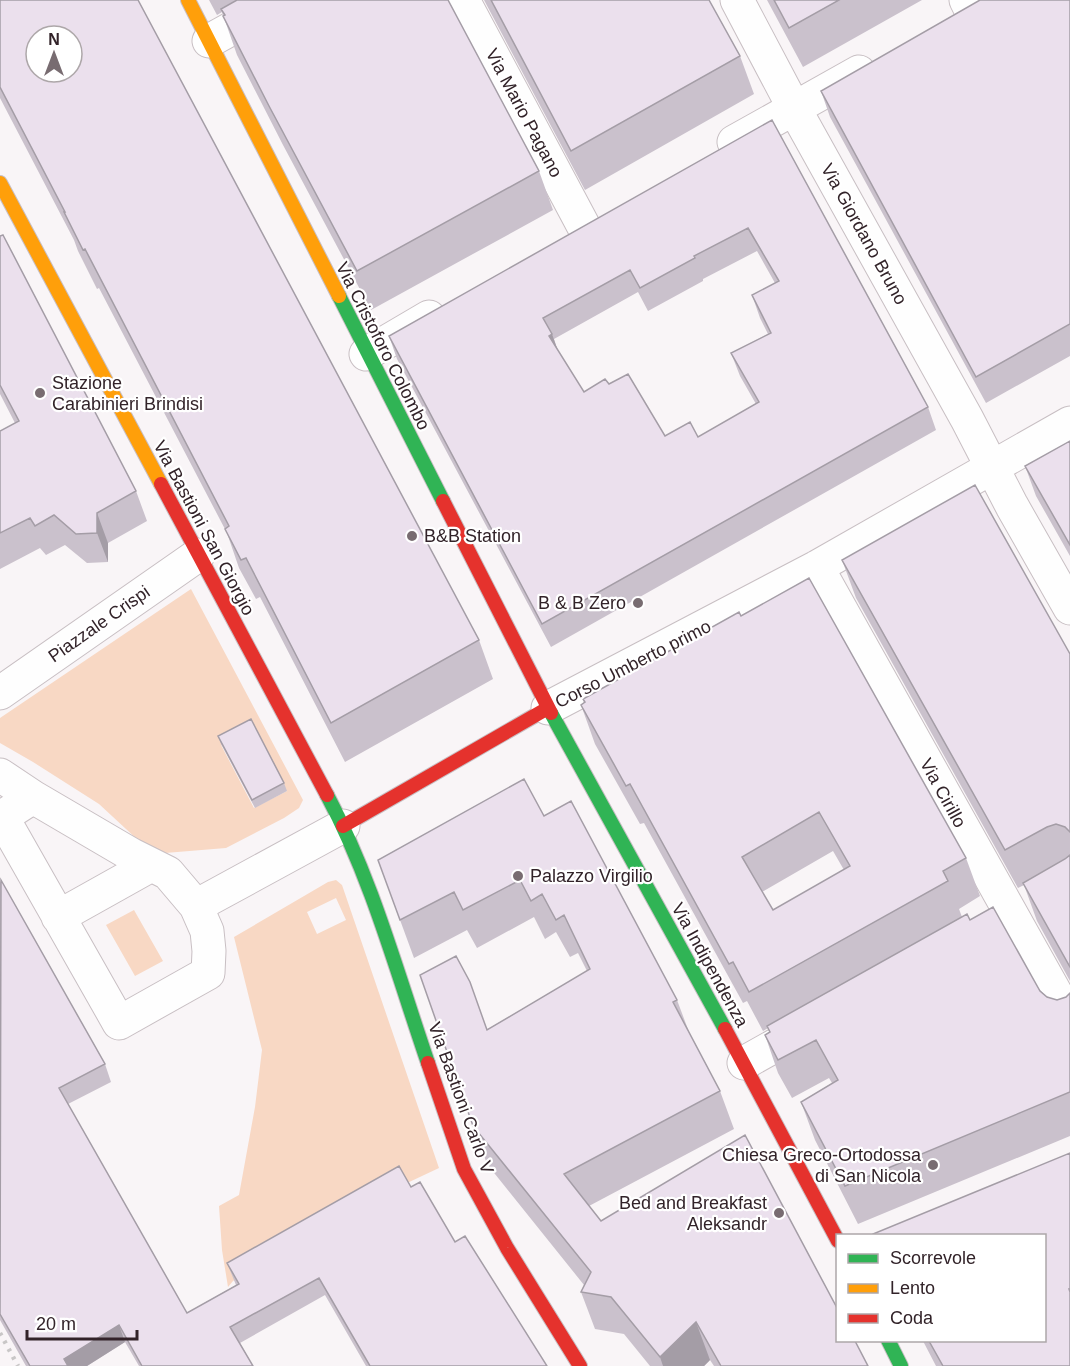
<svg xmlns="http://www.w3.org/2000/svg" width="1070" height="1366" font-family="Helvetica,sans-serif">
	<rect width="100%" height="100%" fill="#f9f5f7"/>
	<path fill="#f8d8c4" fill-rule="evenodd" d="M191,589L303,800L299,808L284,818L226,848L153,854L99,804L33,762L0,743V718ZM221,745L287,791L254,808Z
		M336,880L342,885L439,1168L405,1184L233,1281L228,1287L222,1250L219,1206L239,1195L255,1107L262,1050L234,937L328,882ZM336,898L346,920L317,934L307,912Z
		M134,910L163,961L135,976L106,925Z"/>
	<g fill="none" stroke-linecap="round" stroke-linejoin="round">
		<defs>
			<path id="street" d="M463,0L584,227
				M737,0L794,108L967,419L1012,506L1070,608
				M966,0L971,10
				M209,41L283,0
				M734,142L859,72
				M366,354L429,317
				M817,567L1070,1019
				M0,693L198,555
				M548,708L817,567L1070,423
				M0,775L33,797
				M33,797L132,855L168,873L196,906L207,931L209,951L208,973L119,1023L2,817Z
				M196,906L343,826
				M58,917L151,865
				M744,1063L808,1027"/>
			<path id="fast" d="M339,296L443,501
				M551,713L725,1029
				M327,795C372,879 397,973 428,1063
				M888,1340L901,1366"/>
			<path id="slow" d="M188,0L339,296
				M0,183L161,484"/>
			<path id="jam" d="M161,484L327,795
				M443,501L551,713
				M343,826L548,708
				M725,1029L838,1241
				M428,1063L464,1169L507,1248L580,1366"/>
		</defs>
		<use href="#street" stroke="#c8bfc3" stroke-width="35"/>
		<use href="#fast" stroke="#c8bfc3" stroke-width="16"/>
		<use href="#slow" stroke="#c8bfc3" stroke-width="16"/>
		<use href="#jam" stroke="#c8bfc3" stroke-width="16"/>
		<use href="#street" stroke="#fefefe" stroke-width="33"/>
		<use href="#fast" stroke="#30b455" stroke-width="14"/>
		<use href="#slow" stroke="#ff9f0a" stroke-width="14"/>
		<use href="#jam" stroke="#e5322d" stroke-width="14"/>
		<path stroke="#c9c7c7" stroke-width="4.5" stroke-dasharray="3 6" stroke-linecap="butt" d="M0,1333L18,1366"/>
	</g>
	<path fill="#cac1cc" fill-rule="evenodd" d="M0,0L479,640L493,679L345,762L260,597L256,599L239,568L227,533L99,288L97,289L78,251L74,240L0,98Z
		M209,0H448L539,171L553,210L371,310L283,145L237,55L222,12L217,15Z
		M484,0H709L740,56L754,94L585,190Z
		M767,0H922L803,67Z
		M1070,0V356L986,403L830,117L821,91Z
		M772,120L928,407L936,430L551,647L397,359L389,336ZM757,251L775,283L752,295L760,318L768,334L731,353L740,376L756,404L698,437L665,436L609,384L584,392L558,351L554,339L638,292L648,311L703,281V279Z
		M0,236L136,491L147,521L108,543V562L87,563L65,545L46,555L40,548L0,569V431L15,423L0,394Z
		M1070,441V556L1036,496L1025,466Z
		M842,560L1070,654V981L1037,921L1024,885L1018,888L856,598Z
		M741,616L966,858L980,896L959,909L962,917L970,920L1047,997L1057,1000L1066,997L1070,993V1136L858,1224L815,1140L801,1102L832,1083L829,1078L792,1098L778,1073L765,1035L769,1032L768,1028L763,1031L747,1001L743,1003L644,823L640,824L595,744L581,705L584,703L583,699ZM833,851L844,870L773,910L762,892Z
		M218,736L284,783L287,791L255,808L221,744Z
		M544,816L677,1000L689,1032L720,1091L734,1129L589,1206L601,1221L868,1366H714L710,1360L704,1366H650L624,1334L595,1329L581,1292L584,1285L487,1164L473,1126L488,1029L587,971L578,953L570,957L556,932L545,939L534,917L477,948L467,930L414,958L378,860Z
		M0,881L105,1064L111,1082L68,1104L187,1313L236,1285L227,1263L411,1187L455,1242L547,1366H366L325,1295L240,1343L253,1366H139L125,1342L87,1366H26L0,1320Z
		M1070,1153V1366H936L923,1341H1044Z"/>
	<path fill="#a49da6" d="M552,334L560,357L549,336Z
		M97,513L108,543V562L97,533Z
		M696,1322L710,1360L704,1366H663L660,1357Z
		M119,1325L125,1342L87,1366H67L64,1359Z"/>
	<path fill="#ebe0ed" stroke="#a49da6" stroke-width="1.5" fill-rule="evenodd" d="M0,0H138L479,640L331,723L246,558L241,560L225,529L229,526L85,249L83,250L64,212H65L0,87ZM36,36H72V72H36Z
		M237,0H448L539,171L357,271L269,106L223,16L225,15L221,9Z
		M491,0H709L740,56L571,151Z
		M774,0H839L789,28Z
		M980,0H1070V324L976,377L821,91Z
		M772,120L928,407L542,624L389,336ZM748,228L779,281L752,295L771,333L731,353L759,402L698,437L690,422L665,436L628,374L609,384L605,379L584,392L549,336L552,334L543,318L630,270L640,288L695,258L694,256Z
		M3,235L136,491L97,513V533L76,534L54,515L35,526L30,518L0,533V431L19,421L0,385V236Z
		M1070,441V545L1025,466Z
		M975,485L1070,654V832L1065,827L1056,824L1047,827L1005,850L842,560Z
		M809,578L966,858L943,871L948,881L749,992L733,962L729,964L630,784L626,786L581,705L585,702L583,699L739,612L741,616ZM819,812L850,866L773,910L742,857Z
		M251,719L284,783L252,800L218,736Z
		M524,779L544,816L571,801L677,1000L673,1002L720,1091L564,1174L601,1221L745,1135L837,1308V1341H855L868,1366H721L696,1322L660,1357L611,1297L581,1292L591,1272L473,1126L420,975L456,956L470,982L487,1030L590,969L564,915L556,920L542,894L531,901L520,880L463,910L454,892L400,920L378,860Z
		M1070,855V967L1023,883L1065,859Z
		M1,880L105,1064L59,1088L187,1313L239,1284L227,1263L399,1166L411,1187L420,1182L455,1242L465,1236L547,1366H370L319,1278L230,1327L253,1366H142L119,1325L64,1359L68,1366H30L0,1314Z
		M993,907L1040,991L1047,997L1057,1000L1066,997L1070,993V1092L845,1186L801,1102L838,1080L816,1040L778,1060L765,1035L770,1032L767,1026L967,914L970,920Z
		M1070,1153V1289H1069L1070,1292V1366H943L929,1341H1044V1236H873V1234Z"/>
	<g fill="#786c71" stroke="#fff" stroke-width="2">
		<circle cx="40" cy="393" r="6"/>
		<circle cx="412" cy="536" r="6"/>
		<circle cx="638" cy="603" r="6"/>
		<circle cx="518" cy="876" r="6"/>
		<circle cx="933" cy="1165" r="6"/>
		<circle cx="779" cy="1213" r="6"/>
	</g>
	<g text-anchor="middle" stroke-width="4.5" stroke-linejoin="round" paint-order="stroke">
		<g font-size="18" fill="#322329" stroke="#fff">
			<text transform="translate(524 113) rotate(62)" y="6">Via Mario Pagano</text>
			<text transform="translate(864 234) rotate(61)" y="6">Via Giordano Bruno</text>
			<text transform="translate(383 346) rotate(63)" y="6">Via Cristoforo Colombo</text>
			<text transform="translate(204 528) rotate(62)" y="6">Via Bastioni San Giorgio</text>
			<text transform="translate(99 624) rotate(-35)" y="6">Piazzale Crispi</text>
			<text transform="translate(633 664) rotate(-27)" y="6">Corso Umberto primo</text>
			<text transform="translate(943 793) rotate(61)" y="6">Via Cirillo</text>
			<text transform="translate(710 965) rotate(61)" y="6">Via Indipendenza</text>
			<text transform="translate(461 1098) rotate(70)" y="6">Via Bastioni Carlo V</text>
		</g>
		<g font-size="18" fill="#322329" stroke="#fff" text-anchor="start">
			<text x="52" y="389">Stazione<tspan x="52" dy="21">Carabinieri Brindisi</tspan></text>
			<text x="424" y="542">B&amp;B Station</text>
			<text x="626" y="609" text-anchor="end">B &amp; B Zero</text>
			<text x="530" y="882">Palazzo Virgilio</text>
			<text x="921" y="1161" text-anchor="end">Chiesa Greco-Ortodossa<tspan x="921" dy="21">di San Nicola</tspan></text>
			<text x="767" y="1209" text-anchor="end">Bed and Breakfast<tspan x="767" dy="21">Aleksandr</tspan></text>
		</g>
	</g>
	<rect x="836" y="1234" width="210" height="108" fill="#ffffff" stroke="#ada7a9" stroke-width="1.5"/>
	<rect x="848" y="1254" width="30" height="9" fill="#30b455" stroke="#ada7a9" stroke-width="1.5"/>
	<text x="890" y="1264" font-size="18" fill="#322329">Scorrevole</text>
	<rect x="848" y="1284" width="30" height="9" fill="#ff9f0a" stroke="#ada7a9" stroke-width="1.5"/>
	<text x="890" y="1294" font-size="18" fill="#322329">Lento</text>
	<rect x="848" y="1314" width="30" height="9" fill="#e5322d" stroke="#ada7a9" stroke-width="1.5"/>
	<text x="890" y="1324" font-size="18" fill="#322329">Coda</text>
	<g transform="translate(54 54)"><circle r="28" fill="#ffffff" stroke="#ada7a9" stroke-width="1.5"/>
	<path d="M0-4.5L10 22L0 15L-10 22Z" fill="#786c71"/>
	<text y="-9" font-size="16" font-weight="bold" text-anchor="middle" fill="#322329">N</text>
	</g>
	<path d="M27 1330v9h110v-9" fill="none" stroke="#322329" stroke-width="3"/>
	<text x="36" y="1330" font-size="18" fill="#322329" stroke="#ffffff" stroke-width="4.5" paint-order="stroke">20 m</text>
</svg>
